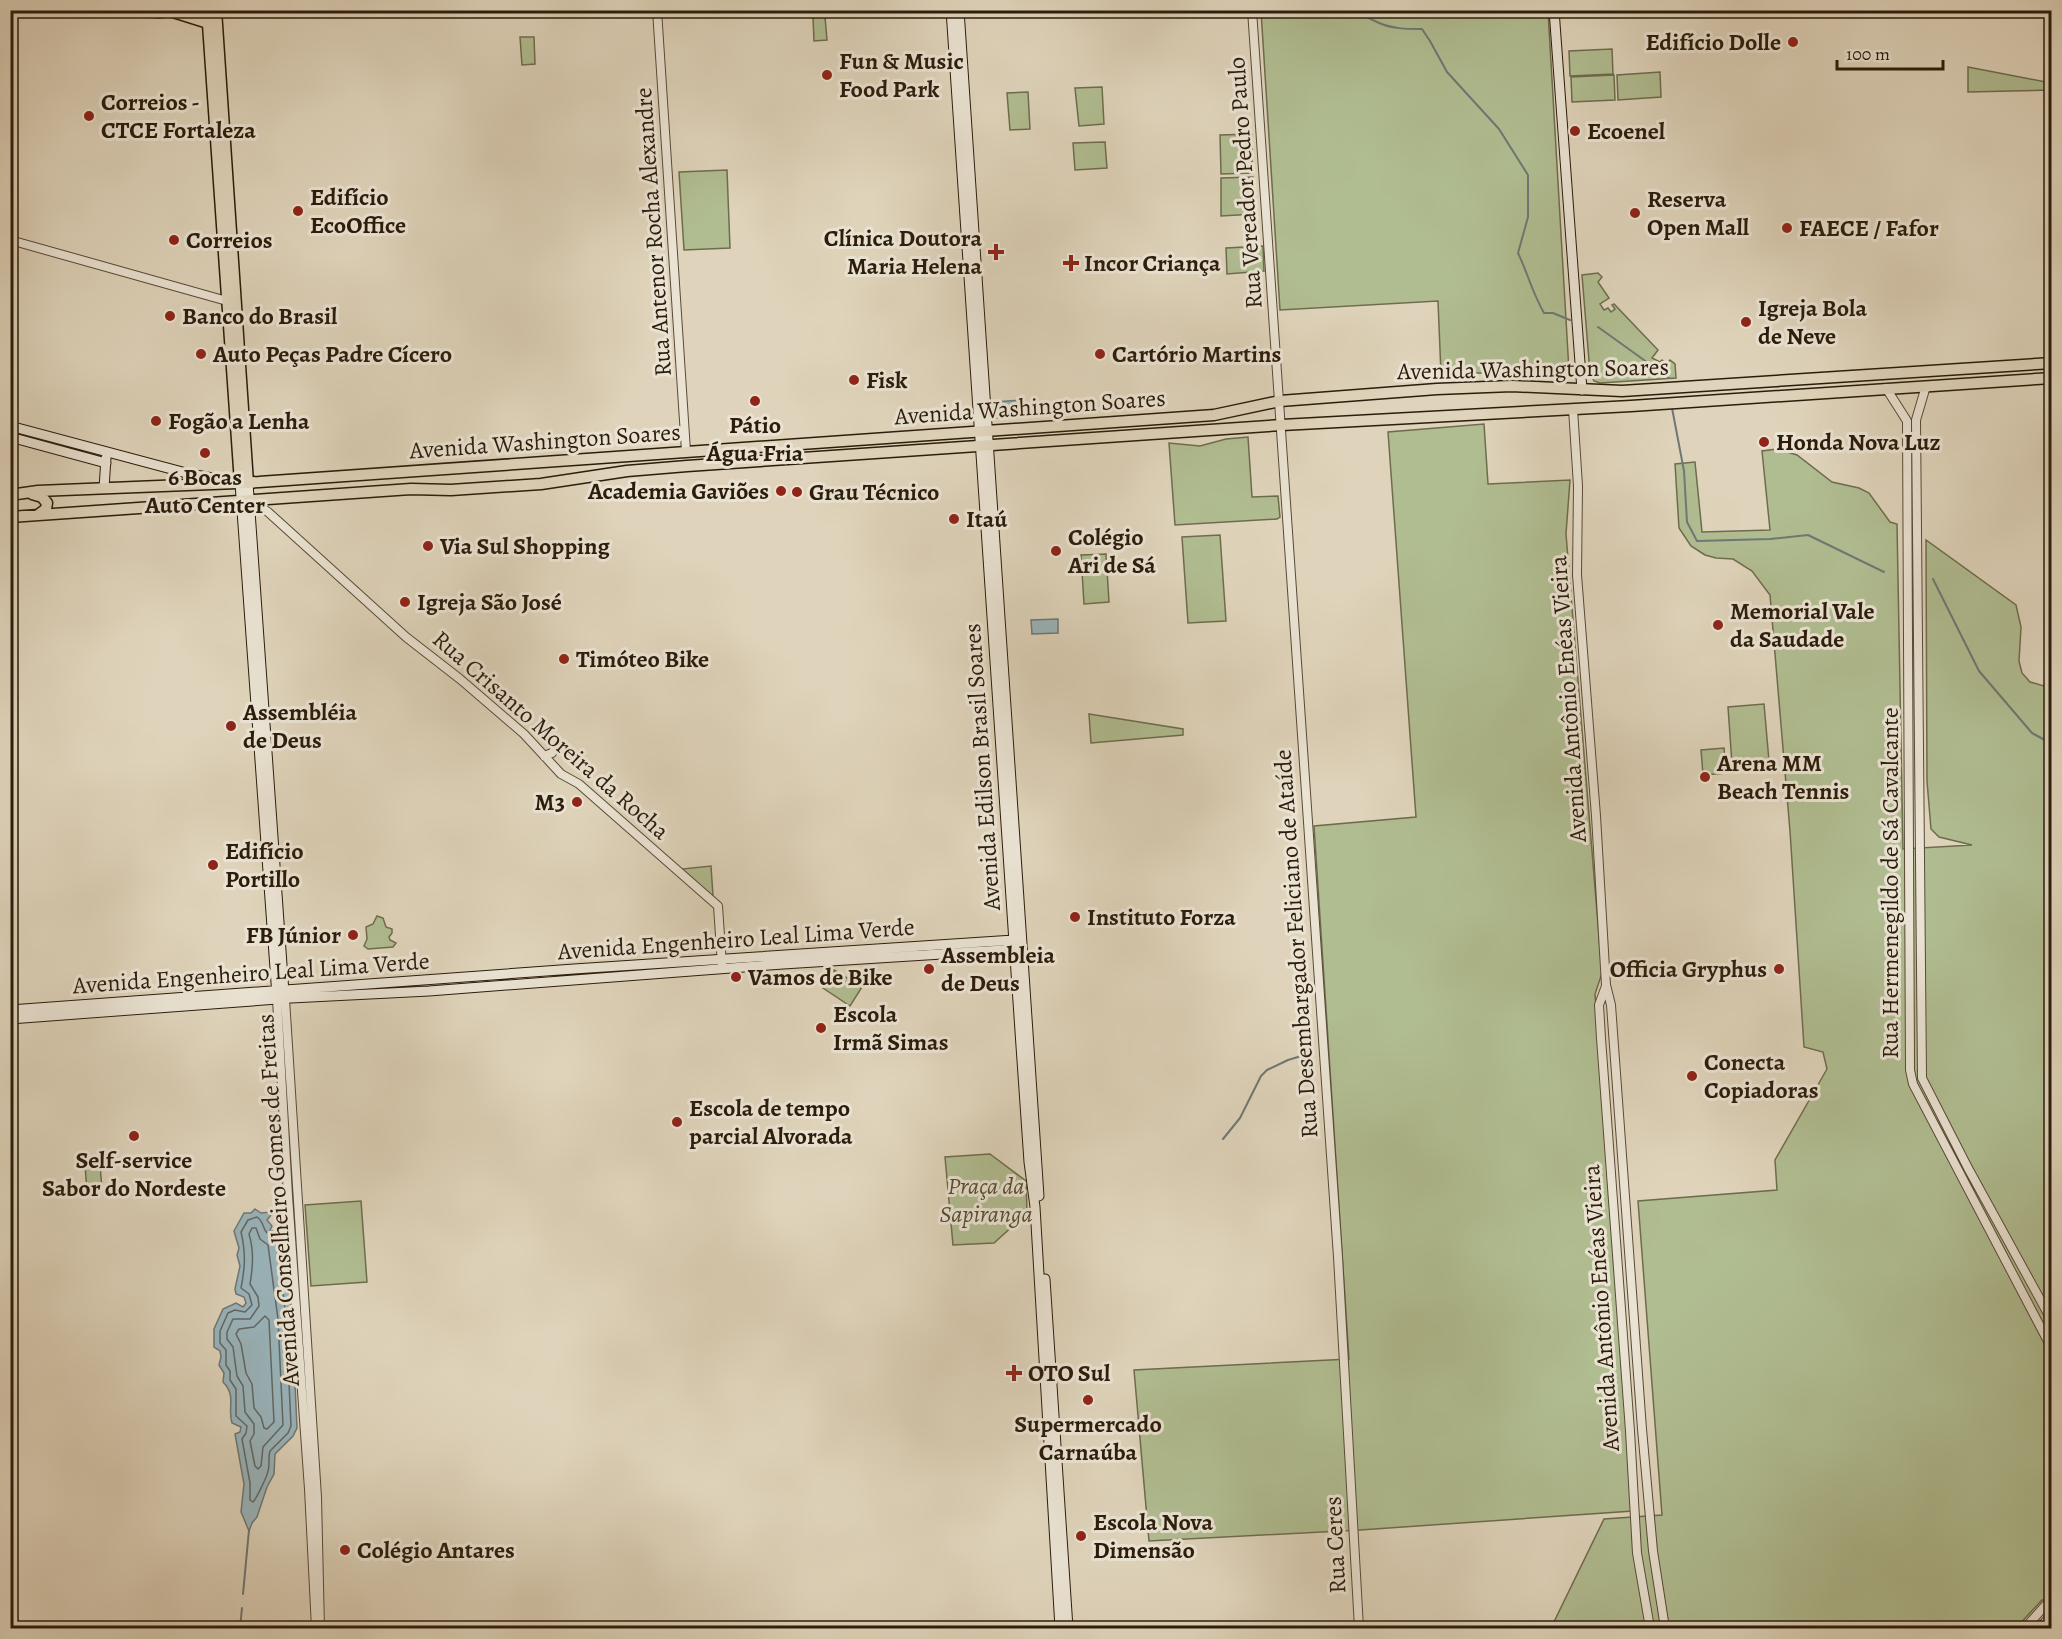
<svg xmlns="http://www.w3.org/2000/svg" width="2062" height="1639" font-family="Alegreya,serif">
	<rect width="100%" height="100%" fill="#dfd4bb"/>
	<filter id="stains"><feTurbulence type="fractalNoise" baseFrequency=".00333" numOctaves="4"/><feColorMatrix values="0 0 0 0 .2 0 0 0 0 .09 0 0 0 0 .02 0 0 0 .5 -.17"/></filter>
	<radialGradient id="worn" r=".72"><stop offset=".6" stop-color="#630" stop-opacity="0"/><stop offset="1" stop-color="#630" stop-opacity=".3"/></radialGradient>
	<path fill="#b0bd91" stroke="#6e6c4e" stroke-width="1.5" d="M1261,11H1548L1569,371L1441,374L1438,301L1280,310Z
		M813,17H825L827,40L814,41Z
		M520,37H534L535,64L522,65Z
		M1612,49L1613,74L1570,76L1569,51Z
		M1968,67L2051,83V90L1968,92Z
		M1660,72L1661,97L1618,100L1617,75Z
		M1614,75L1615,100L1572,102L1571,77Z
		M1102,87L1104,124L1079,126L1075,88Z
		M1028,92L1030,129L1010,130L1007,93Z
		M1252,134V173L1221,174L1220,135Z
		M1105,142L1107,168L1075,170L1073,143Z
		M727,170L730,248L684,250L679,172Z
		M1253,177L1255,214L1221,216V178Z
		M1263,246L1264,271L1227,274L1226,248Z
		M1598,273L1602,277L1598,282L1609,298L1600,304L1604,310L1608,308L1611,312L1615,309L1612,305L1614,304L1658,350L1652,358L1660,362L1662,360L1667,364L1670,360L1675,364L1676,378L1600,383L1594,381L1590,373L1582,275Z
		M1484,424L1488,484L1570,480L1566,534L1602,973L1595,994L1633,1511L1360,1530L1149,1541L1134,1370L1349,1359L1314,826L1416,817L1388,432Z
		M1248,437L1252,497L1278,496L1280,517L1277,519L1175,525L1169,443L1200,446L1226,439Z
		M1777,449L1797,455L1832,482L1859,488L1869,493L1890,522L1897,524L1903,849L1972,845L1939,837L1931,829L1927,781L1926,540L2016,605L2021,627L2019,661L2022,673L2030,682L2051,688V1600H2042L2016,1628H1551L1604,1519L1662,1515L1638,1201L1777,1190L1775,1160L1827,1069L1823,1052L1804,1047L1790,831L1770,595L1752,571L1733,559L1716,558L1705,555L1691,546L1679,528L1675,464L1695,462L1702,532L1770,530L1762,451Z
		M1220,535L1226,621L1188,623L1182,537Z
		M1106,554L1109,602L1084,604L1081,555Z
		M1764,704L1769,761L1732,764L1728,707Z
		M1089,714L1183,729V735L1091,743Z
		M1724,748L1726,773L1703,775L1701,750Z
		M711,866L713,896H712L682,869Z
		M377,916L383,918L386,927L392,929V933L389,937L390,940L396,943L393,947L368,949L364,946L367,939L366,927L373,924Z
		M834,970L862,987L850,1006L823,988Z
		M990,1154L1026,1181L1027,1213L994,1243L953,1245L945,1157Z
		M100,1164L102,1190L87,1192L85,1165Z
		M361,1201L367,1282L311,1286L305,1205Z"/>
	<path fill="#9ab5bc" stroke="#6e7875" stroke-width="1.5" d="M1021,400L1022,417L996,418L995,402Z
		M1058,619V633L1032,634L1031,620Z
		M255,1209L261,1213L271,1212V1215L267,1220L272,1226L270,1230L280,1234L286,1265L292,1318L297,1428L293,1436L275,1454L274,1474L267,1487L257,1517L252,1523L249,1531L241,1512L244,1484L235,1434L240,1432L241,1427L232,1423C227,1408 237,1396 223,1382L224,1373L219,1365L221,1357L220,1351L214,1347V1329L223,1309L236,1303L243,1307L246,1303L244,1297L236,1294L235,1289L240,1266L237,1255L239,1248L234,1231L244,1213H251Z"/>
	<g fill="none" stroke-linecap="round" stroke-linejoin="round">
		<path stroke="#626864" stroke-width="1.5" d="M257,1217C266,1223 260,1231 275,1239L280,1266L286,1318L291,1426L288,1433L270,1451C268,1457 270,1465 268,1471C267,1477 256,1499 253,1502L250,1500V1483L242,1439L246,1433L247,1426L236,1416V1389L230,1380V1371L226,1365V1350L220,1343V1331L228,1313L235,1310L245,1312L252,1305L249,1294L241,1288C245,1268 246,1253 241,1232L248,1220Z
			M252,1228H256L260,1239L268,1245L278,1319L283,1425L263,1447L261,1466L258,1469L255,1466L250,1441L254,1434V1424L245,1412L243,1386L237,1376L233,1347L227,1339V1332L233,1319H250L259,1306L258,1297L250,1284C253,1266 254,1251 249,1234Z
			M265,1316L269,1320L274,1422L267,1429L264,1428L261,1417L254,1408L252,1384L246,1373L241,1344L236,1334L239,1329L254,1327Z"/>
		<path stroke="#6e7875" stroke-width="2" d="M1350,10C1360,13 1368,18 1377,22C1391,29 1407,29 1422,29L1430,41L1447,72L1499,129L1528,175V217L1518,253C1528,274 1532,292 1544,313H1553L1570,320
			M1598,327L1669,378
			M1672,408L1684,471L1687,522L1697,541L1770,539L1808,535L1884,572
			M1933,579L1979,671L2032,733L2052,744
			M1223,1139L1240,1118L1261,1076L1267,1070L1288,1060L1308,1054
			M243,1594L249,1530
			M240,1628L242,1608"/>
		<defs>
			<path id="tertiary" d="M121,10L159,14L177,11
				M657,10L686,451
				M1252,10L1338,1257L1359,1628
				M10,240L227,301
				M1926,386L1916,420L1922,1078L1968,1168L2052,1321
				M1886,388L1907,421L1910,1070L1913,1084L2052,1349
				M1573,409L1578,486L1577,575L1596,816L1606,985L1611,1005L1642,1429L1653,1551L1665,1628
				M249,500L268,512L406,637L460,679L524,734L561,774L579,784L718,906L722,965
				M544,756L552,753L559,744
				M1606,986L1599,1005L1601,1038L1630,1431L1637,1553L1650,1628
				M277,999L288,1196L309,1489L316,1628
				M285,999L317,1497L320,1628
				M2025,1628L2052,1598
				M2039,1628L2052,1615"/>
			<path id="secondary" d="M951,10L1021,1046L1029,1162L1035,1207L1060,1628
				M959,10L1039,1196
				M1554,10L1582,390
				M10,426L190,474L240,483L277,996
				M10,437L106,463
				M248,483L284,993
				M104,488L106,458
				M10,1010L574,969L1014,940L1018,944
				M10,1019L291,998L429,991L783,964L1020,949
				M1045,1279L1068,1628"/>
			<path id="primary" d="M207,10L240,483
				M216,10L248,483
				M173,12L208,23"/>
			<path id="trunk" d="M32,494L42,497L47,503L46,509L38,515
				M10,495L38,491L259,482L1214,415L1280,401L1437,389L1512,386L1622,391L2052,363
				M10,517L411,489L451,490L541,484L627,471L687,466L1282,425L1631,406L2052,378"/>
		</defs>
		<use href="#tertiary" stroke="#584a37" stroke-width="10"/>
		<use href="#secondary" stroke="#2b1c0b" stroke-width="11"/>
		<use href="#primary" stroke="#2b1c0b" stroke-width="13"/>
		<use href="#trunk" stroke="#2b1c0b" stroke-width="13"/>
		<use href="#tertiary" stroke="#eae3d3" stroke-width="8"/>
		<use href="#secondary" stroke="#eae3d3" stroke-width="9"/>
		<use href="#primary" stroke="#dfd4bb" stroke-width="10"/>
		<use href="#trunk" stroke="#dfd4bb" stroke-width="10"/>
	</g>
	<g fill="#8f2418" stroke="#eae3d3" stroke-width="2">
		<circle cx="1793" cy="42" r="6"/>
		<circle cx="827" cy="75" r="6"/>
		<circle cx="89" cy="116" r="6"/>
		<circle cx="1575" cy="131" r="6"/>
		<circle cx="298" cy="211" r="6"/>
		<circle cx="1635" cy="213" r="6"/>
		<circle cx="1787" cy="228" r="6"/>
		<circle cx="174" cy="240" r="6"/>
		<path d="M993 243h6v6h6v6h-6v6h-6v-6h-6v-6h6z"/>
		<path d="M1068 254h6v6h6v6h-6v6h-6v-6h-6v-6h6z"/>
		<circle cx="170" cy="316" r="6"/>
		<circle cx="1746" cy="322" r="6"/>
		<circle cx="201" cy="354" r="6"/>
		<circle cx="1100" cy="354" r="6"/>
		<circle cx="854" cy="380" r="6"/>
		<circle cx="755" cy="401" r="6"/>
		<circle cx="156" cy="421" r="6"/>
		<circle cx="1764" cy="442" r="6"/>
		<circle cx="205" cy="453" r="6"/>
		<circle cx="781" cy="491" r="6"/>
		<circle cx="797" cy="492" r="6"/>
		<circle cx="954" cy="519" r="6"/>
		<circle cx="428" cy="546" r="6"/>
		<circle cx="1056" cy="551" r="6"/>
		<circle cx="405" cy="602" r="6"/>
		<circle cx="1718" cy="625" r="6"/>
		<circle cx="564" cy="659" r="6"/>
		<circle cx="231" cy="726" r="6"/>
		<circle cx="1705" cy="777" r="6"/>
		<circle cx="577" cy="802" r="6"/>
		<circle cx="213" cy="865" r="6"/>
		<circle cx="1075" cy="917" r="6"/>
		<circle cx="353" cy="935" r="6"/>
		<circle cx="929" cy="969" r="6"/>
		<circle cx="1779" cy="969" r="6"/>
		<circle cx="736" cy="977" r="6"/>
		<circle cx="821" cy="1028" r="6"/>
		<circle cx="1692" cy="1076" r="6"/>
		<circle cx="677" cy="1122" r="6"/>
		<circle cx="134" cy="1136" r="6"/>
		<path d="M1011 1364h6v6h6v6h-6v6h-6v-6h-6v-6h6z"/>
		<circle cx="1088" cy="1400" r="6"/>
		<circle cx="1081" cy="1536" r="6"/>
		<circle cx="345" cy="1550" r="6"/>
	</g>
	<g text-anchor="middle" stroke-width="6" stroke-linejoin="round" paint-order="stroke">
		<g font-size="24" font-weight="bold" fill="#2b1c0b" stroke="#eae3d3" text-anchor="start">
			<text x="1781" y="50" text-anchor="end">Edifício Dolle</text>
			<text x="839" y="69">Fun &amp; Music<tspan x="839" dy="28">Food Park</tspan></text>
			<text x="101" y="110">Correios -<tspan x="101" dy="28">CTCE Fortaleza</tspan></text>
			<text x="1587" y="139">Ecoenel</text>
			<text x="310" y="205">Edifício<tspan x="310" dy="28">EcoOffice</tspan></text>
			<text x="1647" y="207">Reserva<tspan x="1647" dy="28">Open Mall</tspan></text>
			<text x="1799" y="236">FAECE / Fafor</text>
			<text x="982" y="246" text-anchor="end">Clínica Doutora<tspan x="982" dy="28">Maria Helena</tspan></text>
			<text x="186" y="248">Correios</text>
			<text x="1084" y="271">Incor Criança</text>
			<text x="1758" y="316">Igreja Bola<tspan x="1758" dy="28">de Neve</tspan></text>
			<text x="182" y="324">Banco do Brasil</text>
			<text x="213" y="362">Auto Peças Padre Cícero</text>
			<text x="1112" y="362">Cartório Martins</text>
			<text x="866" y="388">Fisk</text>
			<text x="168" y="429">Fogão a Lenha</text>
			<text x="755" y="433" text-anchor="middle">Pátio<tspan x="755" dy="28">Água Fria</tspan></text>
			<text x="1776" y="450">Honda Nova Luz</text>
			<text x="205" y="485" text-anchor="middle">6 Bocas<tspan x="205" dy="28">Auto Center</tspan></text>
			<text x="769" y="499" text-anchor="end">Academia Gaviões</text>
			<text x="809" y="500">Grau Técnico</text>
			<text x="966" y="527">Itaú</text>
			<text x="1068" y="545">Colégio<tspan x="1068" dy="28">Ari de Sá</tspan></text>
			<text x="440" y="554">Via Sul Shopping</text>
			<text x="417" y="610">Igreja São José</text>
			<text x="1730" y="619">Memorial Vale<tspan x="1730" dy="28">da Saudade</tspan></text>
			<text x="576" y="667">Timóteo Bike</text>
			<text x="243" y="720">Assembléia<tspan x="243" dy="28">de Deus</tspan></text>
			<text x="1717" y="771">Arena MM<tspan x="1717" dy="28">Beach Tennis</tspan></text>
			<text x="565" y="810" text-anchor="end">M3</text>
			<text x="225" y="859">Edifício<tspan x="225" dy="28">Portillo</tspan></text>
			<text x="1087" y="925">Instituto Forza</text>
			<text x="341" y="943" text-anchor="end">FB Júnior</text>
			<text x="941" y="963">Assembleia<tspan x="941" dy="28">de Deus</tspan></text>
			<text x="1767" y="977" text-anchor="end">Officia Gryphus</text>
			<text x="748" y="985">Vamos de Bike</text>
			<text x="833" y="1022">Escola<tspan x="833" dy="28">Irmã Simas</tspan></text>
			<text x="1704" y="1070">Conecta<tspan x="1704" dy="28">Copiadoras</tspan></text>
			<text x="689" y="1116">Escola de tempo<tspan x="689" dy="28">parcial Alvorada</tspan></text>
			<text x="134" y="1168" text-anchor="middle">Self-service<tspan x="134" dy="28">Sabor do Nordeste</tspan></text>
			<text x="1028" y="1381">OTO Sul</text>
			<text x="1088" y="1432" text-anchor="middle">Supermercado<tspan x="1088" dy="28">Carnaúba</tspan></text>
			<text x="1093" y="1530">Escola Nova<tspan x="1093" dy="28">Dimensão</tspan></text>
			<text x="357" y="1558">Colégio Antares</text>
		</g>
		<g font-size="24" fill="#2b1c0b" stroke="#eae3d3">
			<text transform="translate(1245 183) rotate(-94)" y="8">Rua Vereador Pedro Paulo</text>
			<text transform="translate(653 232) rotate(-94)" y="8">Rua Antenor Rocha Alexandre</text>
			<text transform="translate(1533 369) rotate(-1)" y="8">Avenida Washington Soares</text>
			<text transform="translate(1030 407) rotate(-4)" y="8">Avenida Washington Soares</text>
			<text transform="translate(545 441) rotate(-4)" y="8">Avenida Washington Soares</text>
			<text transform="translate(1568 699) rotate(-94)" y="8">Avenida Antônio Enéas Vieira</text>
			<text transform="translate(551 735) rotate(41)" y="8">Rua Crisanto Moreira da Rocha</text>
			<text transform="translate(982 767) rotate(-94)" y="8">Avenida Edilson Brasil Soares</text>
			<text transform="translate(1890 883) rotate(-90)" y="8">Rua Hermenegildo de Sá Cavalcante</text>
			<text transform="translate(736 939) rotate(-4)" y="8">Avenida Engenheiro Leal Lima Verde</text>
			<text transform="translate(1296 944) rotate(-94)" y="8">Rua Desembargador Feliciano de Ataíde</text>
			<text transform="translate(251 973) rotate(-4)" y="8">Avenida Engenheiro Leal Lima Verde</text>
			<text transform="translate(278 1200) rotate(-94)" y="8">Avenida Conselheiro Gomes de Freitas</text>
			<text transform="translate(1601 1308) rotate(-94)" y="8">Avenida Antônio Enéas Vieira</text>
			<text transform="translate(1335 1545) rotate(-93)" y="8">Rua Ceres</text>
		</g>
		<g font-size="24" font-style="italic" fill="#534c33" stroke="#eae3d3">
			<text x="986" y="1194">Praça da<tspan x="986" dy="28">Sapiranga</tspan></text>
		</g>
	</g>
	<rect width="2062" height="1639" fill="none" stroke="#dfd4bb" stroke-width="36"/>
	<rect x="12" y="12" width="2038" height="1615" fill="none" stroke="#2b1c0b" stroke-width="3"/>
	<rect x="18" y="18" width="2026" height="1603" fill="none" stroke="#2b1c0b" stroke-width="1.5"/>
	<path d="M1837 60v9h106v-9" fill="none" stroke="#2b1c0b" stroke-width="3"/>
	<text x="1846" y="60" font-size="18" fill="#2b1c0b" stroke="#eae3d3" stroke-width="4.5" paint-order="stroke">100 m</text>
	<rect width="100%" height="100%" filter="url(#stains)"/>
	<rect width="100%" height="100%" fill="url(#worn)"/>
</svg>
